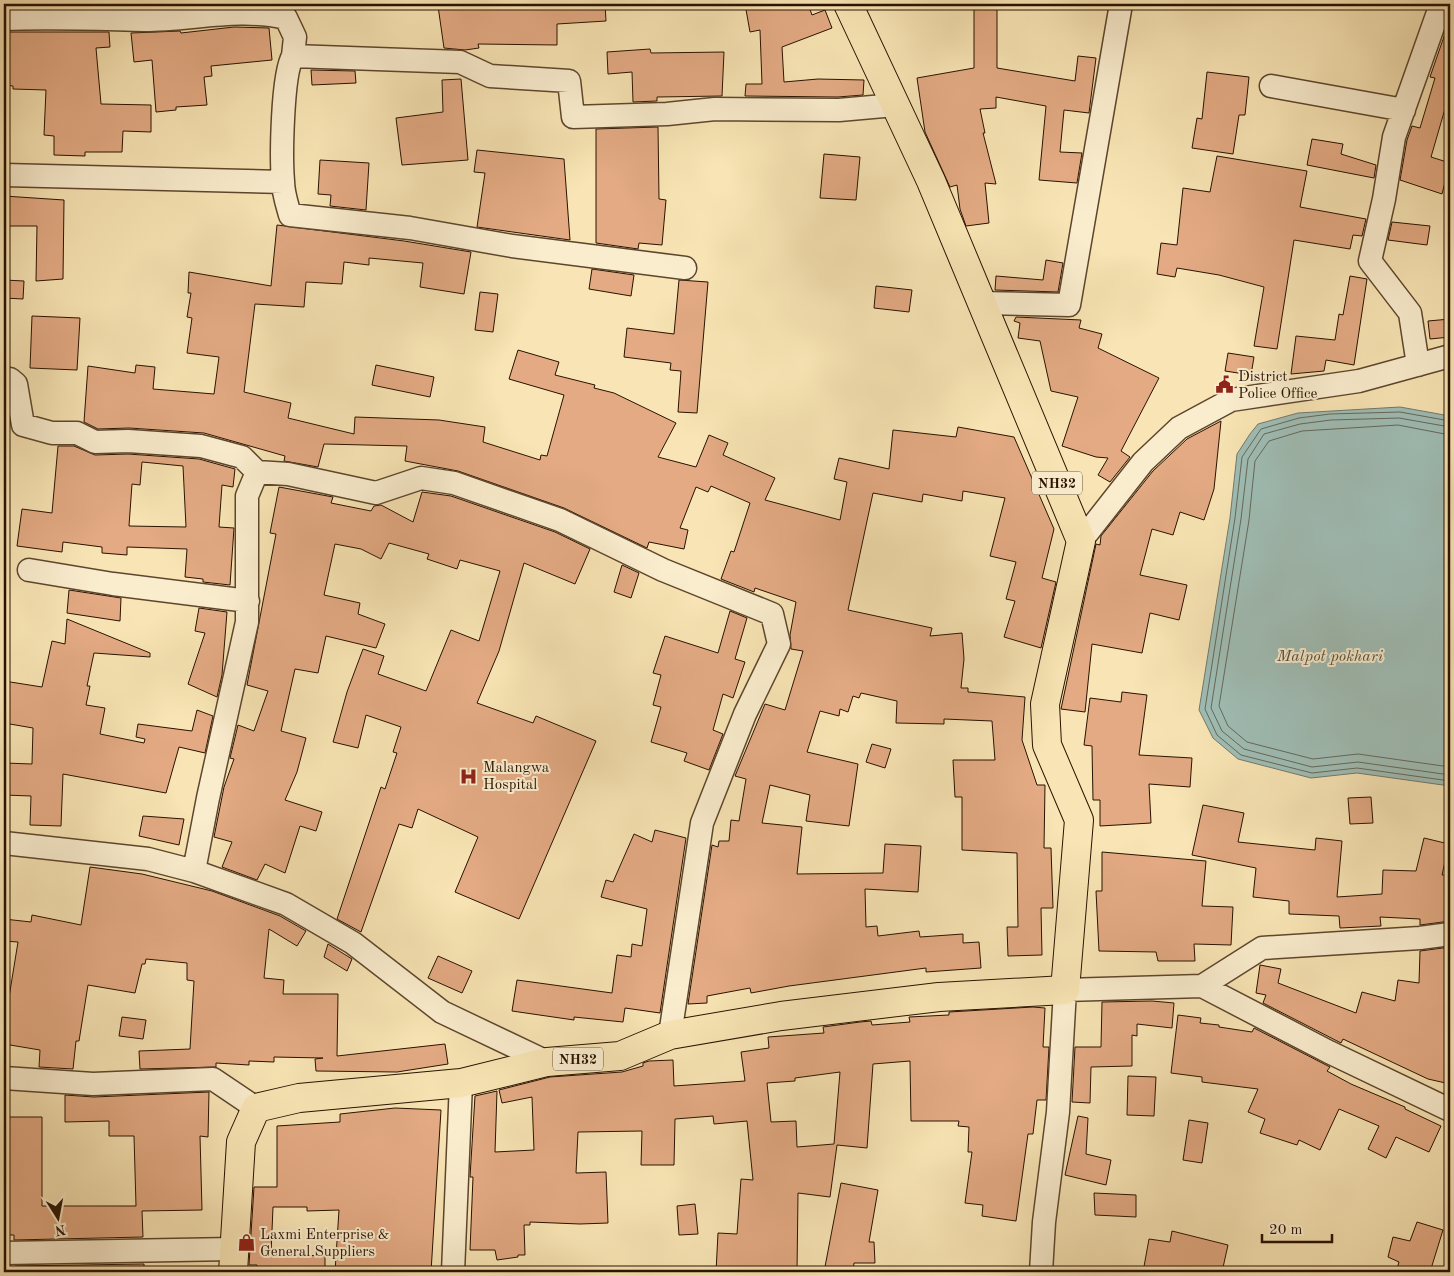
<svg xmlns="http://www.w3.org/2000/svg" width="1454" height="1276" font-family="'Old Standard TT',serif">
	<rect width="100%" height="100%" fill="#f8e4b4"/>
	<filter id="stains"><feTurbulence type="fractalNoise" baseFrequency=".004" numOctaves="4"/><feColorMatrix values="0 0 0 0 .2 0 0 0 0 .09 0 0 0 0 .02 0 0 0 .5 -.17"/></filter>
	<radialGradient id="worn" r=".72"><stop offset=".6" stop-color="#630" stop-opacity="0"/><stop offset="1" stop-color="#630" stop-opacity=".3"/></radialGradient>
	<path fill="#9fbdb5" stroke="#70796d" d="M1400,407L1450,416V786L1357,773L1311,778L1238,759L1213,738L1199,710L1230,518L1237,454L1250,434L1258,424L1298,413Z"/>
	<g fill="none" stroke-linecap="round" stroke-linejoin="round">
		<path stroke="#64685a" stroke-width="1" d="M1450,421L1400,412L1330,414L1299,418L1261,429L1242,457L1235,518L1205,709L1217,735L1241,755L1312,773L1357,768L1450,781
			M1450,427L1399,418L1331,420L1300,424L1264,434L1248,459L1241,519L1211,708L1222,731L1244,749L1312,767L1358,762L1450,775
			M1450,435L1398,425L1302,431L1269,441L1255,461L1249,520L1219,706L1228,726L1247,742L1313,759L1358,754L1450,767"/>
	</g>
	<path fill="#e3aa83" stroke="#291200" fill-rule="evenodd" d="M455,4H605L606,21L557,24V45L478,44L479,48L465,50L444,48L438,6Z
		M745,4H808L812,15L825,10L832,28L782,47L784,82L818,79L864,80L863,95L838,97L745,96L746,84H762L760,30L750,32Z
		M974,4H997V68L1075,81L1078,56L1096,58L1089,113L1064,110L1060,152L1082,153L1077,183L1039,180L1046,106L996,97V108L980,109L985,133H983L996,184L985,183L989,223L966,226L960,209L957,185L950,187L925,132L917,78L974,68Z
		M1448,25H1450V103L1447,102L1431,157L1450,163L1442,194L1400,180L1407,140L1412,126L1420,128L1435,78L1430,77Z
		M234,27L269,28L272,60L211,66L212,76L204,77L207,105L176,107V110L156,112L152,60L134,62L131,33L180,31L181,33Z
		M4,32H109L110,47L96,48L101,104L151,105V132L123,131L122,152H85V156L54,155V136L44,135L46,90L13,89V86L4,85Z
		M650,49L651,53L724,52L722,96L657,97V101L633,102L632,72L608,74L607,52Z
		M311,70L355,71L356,83L312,85Z
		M1207,72L1249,77L1245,115H1239L1233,154L1192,148L1197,118L1202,119Z
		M461,79L468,160L402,165L396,118L443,112L442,80Z
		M658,127L659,199L666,200L662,245L639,243L638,249L596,243V129Z
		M1312,139L1343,144L1341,154L1376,165L1374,178L1307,165Z
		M477,150L564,159L570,240L477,227L485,173L474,172Z
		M824,154L860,157L856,200L820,198Z
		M1217,156L1307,171L1300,207L1366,219L1362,236L1353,235L1350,249L1294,240L1277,349L1254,346L1264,287L1219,275L1177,268L1175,277L1157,274L1161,243L1177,245L1183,188L1210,192Z
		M320,160L369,163L366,210L330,206L331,195L318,194Z
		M4,196L64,200L63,279L36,281L37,226H4Z
		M1392,222L1430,226L1427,245L1388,240Z
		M277,225L404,241L471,252L464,294L420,287L423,263L369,258V265L344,262L342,284L306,282L304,307L255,304L244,392L291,403L288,418L354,434L355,417L439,420L485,427L483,442L540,460L541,455L547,456L564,395L509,379L518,350L559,362L555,375L595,385L594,388L614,393L676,423L658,457L696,467L709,435L728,443L723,455L775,478L765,500L840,520L847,482L834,479L839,458L889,469L893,430L956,437L958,427L1014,437L1054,529L1042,578L1056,582L1041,648L1004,637L1015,601L1006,599L1016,562L990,556L1005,498L963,491L962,501L923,494L922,502L873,493L848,610L932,628L930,636L962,633L964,659L961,688H968V692L1025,697L1022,740L1037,785H1045L1044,848H1051L1053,908H1041L1042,955L1008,956L1007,927H1018L1017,853L962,850V797H955L953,760H995L992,721L944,719V724L896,723L897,701L861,693L859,698L853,696L848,712L840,709L839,716L820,711L807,752L858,764L849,826L806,821L810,795L770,785L762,823L802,827L797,874L883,873L885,844L921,846L918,892L865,889L866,927L877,926L878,936L919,931L920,937L963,934V943L979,942L981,968L926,972V968L789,986L751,993L750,988L707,996V1003L688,1004L712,845L718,847L719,841H729L731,820L739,821L746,779L735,776L765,704L785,710L803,651L791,649L790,635L796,602L755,588L754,592L721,579L731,551L734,552L750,503L711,486L708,492L696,487L680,528L688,530L684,549L649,542L647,548L564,508L458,471L405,461L407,446L324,444L318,467L284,461L285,456L204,433L129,428L98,429L84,422L88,366L135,373L136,365L155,367L153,389L214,394L219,357L187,353L192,318L187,317L191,293H188L189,272L271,286Z
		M1046,260L1063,263L1058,292L995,290L996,276L1043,280Z
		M592,269L634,275L631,296L589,289Z
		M1350,276L1367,279L1354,365L1326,360L1324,371L1291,374L1296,336L1335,340L1339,314L1343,315Z
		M4,280L24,281L23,299L4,298Z
		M679,280L708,282L697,413L678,412L681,371L670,370L671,363L624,357L627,328L674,334Z
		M876,286L912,290L909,312L874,308Z
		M480,292L498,294L493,332L475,330Z
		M32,316L80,318L77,370L30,368Z
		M1016,317L1081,320L1079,328L1102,334L1098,348L1159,378L1121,451L1130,457L1110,482L1098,475L1108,458L1096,457L1062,446L1078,397L1051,391L1040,341L1018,338L1020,323L1014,321Z
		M1450,319V337L1430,339L1428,321Z
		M1228,353L1254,357L1251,375L1225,371Z
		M376,365L434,377L430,397L372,385Z
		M1221,421L1214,489L1204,520L1180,512L1173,535L1152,529L1140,575L1187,585L1179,620L1150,613L1142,653L1092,644L1085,712L1061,709L1096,544L1100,545L1101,536L1153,471L1187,439Z
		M58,446H74L95,455L128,454L199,459L235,469L233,487L222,485L219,527L234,528L230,585L203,582V579L185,577L187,549L127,547V555L102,553V547L63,542L62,552L17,546L22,509L52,513ZM142,462L183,466L186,527L129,526L132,484L140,485Z
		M279,487L333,497L331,503L371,511L374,506L381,505L413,522L422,492L451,496L555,532L590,549L575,584L524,563L499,651L477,703L533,723L536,716L596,741L519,919L455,892L478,837L418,809L412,828L399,824L361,932L337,919L381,787L385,789L397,753L393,752L401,727L366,715L358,748L333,742L347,692L363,649L384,656L378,674L426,691L451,630L479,641L500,571L460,560L457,569L427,559L429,554L389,543L381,559L361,549L335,544L324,595L360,603L358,614L385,624L376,648L326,636L318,673L295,669L281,731L306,738L297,772L285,800L322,812L316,831L300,826L285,873L265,864L257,880L222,867L232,842L214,837L224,787L234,759L230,758L238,725L254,731L268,691L247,685L276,534L270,533Z
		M622,565L639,573L631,598L614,592Z
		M69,590L121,598L120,621L67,613Z
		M199,608L227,612L222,675L217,697L188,684L205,633L195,631Z
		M730,611L747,618L735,659L745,662L733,698L723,694L713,730L723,734L709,770L684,761L687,753L651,742L661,707L653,705L661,675L653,673L665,636L718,653Z
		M67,619L150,653V657L94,653L87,686H90L86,705L105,708L100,734L144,743L145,739L136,737L138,724L192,731L197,710L213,716L205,753L179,747L166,793L63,774L61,826L30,825L31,796L4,795V763L32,764L33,728L4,723V681L42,687L52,641L65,644Z
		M1122,692L1147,695L1139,755L1192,758L1190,787L1149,784L1151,823L1100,826V800H1093L1092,746L1084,745L1090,698L1121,702Z
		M872,744L891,749L885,768L866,762Z
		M1371,797L1373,823L1350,824L1348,798Z
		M1203,805L1244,813L1238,842L1315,850L1316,838L1342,841L1337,897L1382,894L1383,870L1416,871L1424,838L1449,844L1442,875H1450V921L1420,925V919L1380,917L1381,926L1340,928L1339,916L1289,914V901L1253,897L1256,868L1192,855Z
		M143,816L184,819L179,845L139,836Z
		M655,830L686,838L660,1013L625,1008L623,1022L574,1017V1020L512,1011L517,980L612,993L617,955L631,957L632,944L642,946L647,909L601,897L606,880L613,882L634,834L652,842Z
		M1102,852L1206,861L1202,906L1233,907L1231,945L1194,944L1195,961H1158L1156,952L1099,951L1096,891H1102Z
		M90,867L142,874L212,891L280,916L306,931L297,946L269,929L264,978L284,980L283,994H338L337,1056L445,1044L448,1064L397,1072L316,1071L315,1059L323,1058L274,1057V1062L249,1061V1065L216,1063V1067L140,1069L139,1051L190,1049L194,981L187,980V963L146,959L145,964H142L135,993L88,985L79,1041H76L73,1069L39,1067L40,1050L4,1044V1028L18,942L4,941V919L31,922L32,915L81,925Z
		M328,944L352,959L347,971L324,957Z
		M1450,947V1084L1428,1079L1343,1039L1341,1043L1263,1003L1266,995L1256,993L1260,965L1281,969L1278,983L1356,1013L1362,992L1395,1001L1398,980L1419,983L1420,951Z
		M438,956L472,971L462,993L428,978Z
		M1152,1001L1174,1003L1172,1028L1137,1024V1036L1132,1035V1066L1091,1067L1090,1103L1072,1102L1075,1047H1101L1102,1002Z
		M1033,1007L1045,1008L1043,1047H1049L1046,1100H1037L1033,1134H1028L1016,1221L982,1216L983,1205L965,1203L972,1152H968L969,1127L958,1126L959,1121H911L910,1061L873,1064L867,1148L837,1145L830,1197L798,1193L797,1272H716L718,1233L737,1234L741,1179L753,1180L747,1121L714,1124L713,1116L675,1119L674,1165H641L642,1131L578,1132L576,1173L606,1172L608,1223L580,1224L530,1222V1225H524L525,1255H518V1257L497,1260L495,1250H470L473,1177H470L475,1096L497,1091L495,1152L534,1150L532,1097L502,1103L499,1090L550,1077L622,1072L643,1066V1063L649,1061L673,1060L674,1086L745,1081L741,1052L769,1048L768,1037L824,1033L823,1027L860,1022L871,1021L872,1025L910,1022L909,1017L949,1015V1012ZM840,1072L834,1144L797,1147L796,1121L771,1122L767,1083L795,1081V1078Z
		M1178,1015L1201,1018L1200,1023L1219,1025V1027L1252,1032L1254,1028L1330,1067L1327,1071L1351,1084L1405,1107V1109L1441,1126L1429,1152L1396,1137L1386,1158L1368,1149L1379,1126L1339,1109L1320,1150L1299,1140L1297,1145L1260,1133L1265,1119L1248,1112L1258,1089L1202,1082V1077L1171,1073Z
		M122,1017L146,1020L143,1039L119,1036Z
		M1128,1076L1156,1077L1154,1116L1127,1115Z
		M209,1092L208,1137L200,1136L202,1210L142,1211L143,1237L14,1240V1235H4V1117H42V1206H136L134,1136H109V1121L65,1122V1095L94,1097Z
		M395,1108L441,1110L431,1272H335L339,1210L307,1211V1207H273L271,1254L325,1256V1272H257V1265H249L254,1187H277V1126L340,1122V1114Z
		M1078,1116L1088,1118L1086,1154L1111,1160L1106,1185L1065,1175Z
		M1189,1120L1208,1123L1202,1163L1183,1160Z
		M841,1183L878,1190L869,1242H874L875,1263H854L853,1272H824Z
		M1094,1193L1136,1195V1217L1095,1215Z
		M695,1204L698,1234L679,1235L677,1206Z
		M1417,1222L1443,1230L1430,1272H1396L1399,1262L1388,1257L1393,1237L1410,1241Z
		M1172,1231L1228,1245L1222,1272H1143L1149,1239L1170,1242Z
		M144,1264V1272H15V1266Z"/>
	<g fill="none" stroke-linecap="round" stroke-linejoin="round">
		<defs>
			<path id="minor" d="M4,19C51,17 98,19 145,20C192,20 240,7 286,18L295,37L293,56
				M1271,86L1404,110
				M4,175L283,182
				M685,268L512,246L410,228L290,215C287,204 283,193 283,181C281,158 282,74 293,56L460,62L490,76L569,81L573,117L667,114L715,109L839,110L895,105
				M981,303L1069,305L1121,4
				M1418,365L1410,313L1370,261L1384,199L1394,137L1441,4
				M4,379H10L16,384L23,425L52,433H77L95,442L128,441L201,446L242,457L257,472
				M1081,541L1143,462L1179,428L1231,400L1359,381L1450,356
				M29,570L113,584L248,601
				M4,843L148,859L194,871L286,904L353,943L442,1012L547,1062
				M194,871L208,798L247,622V496L257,472L288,474L376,493L421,478L454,483L560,520L663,570L772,614L779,644L745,714L702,823L670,1035
				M1202,986L1262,948L1420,938L1450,934
				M4,1078L93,1084L213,1079L256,1108
				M4,1253L233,1249
				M453,1272L461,1083
				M1041,1272L1044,1222L1058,1112L1065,990L1202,986L1329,1052L1450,1110"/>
			<path id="primary" d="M233,1272L241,1142L256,1108L299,1098L461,1083L547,1062L620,1056L670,1035L781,1016L939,997L1065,990L1079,820L1047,745L1045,704L1081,541L931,181L848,4"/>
		</defs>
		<use href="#minor" stroke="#5d462d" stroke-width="25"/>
		<use href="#primary" stroke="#291200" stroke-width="30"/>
		<use href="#minor" stroke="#faedce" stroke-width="22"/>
		<use href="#primary" stroke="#f8e4b4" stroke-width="28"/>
	</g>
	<defs>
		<symbol id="civic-bare" viewBox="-9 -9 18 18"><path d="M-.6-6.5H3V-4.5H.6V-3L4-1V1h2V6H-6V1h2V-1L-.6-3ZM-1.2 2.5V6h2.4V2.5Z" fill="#8f2418" stroke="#faedce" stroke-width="2.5" paint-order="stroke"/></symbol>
		<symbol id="hospital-bare" viewBox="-9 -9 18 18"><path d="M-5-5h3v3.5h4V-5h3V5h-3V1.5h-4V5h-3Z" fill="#8f2418" stroke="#faedce" stroke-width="2.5" paint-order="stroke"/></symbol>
		<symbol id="shop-bare" viewBox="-9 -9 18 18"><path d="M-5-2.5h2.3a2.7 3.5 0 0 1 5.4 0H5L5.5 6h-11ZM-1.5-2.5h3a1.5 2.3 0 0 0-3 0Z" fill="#8f2418" stroke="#faedce" stroke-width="2.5" paint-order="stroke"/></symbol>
	</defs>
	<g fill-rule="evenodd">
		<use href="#civic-bare" x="1212" y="372" width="25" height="25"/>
		<use href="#hospital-bare" x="456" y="764" width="25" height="25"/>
		<use href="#shop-bare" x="234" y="1230" width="25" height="25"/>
	</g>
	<g text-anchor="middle" stroke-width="4" stroke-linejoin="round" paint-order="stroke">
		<g fill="#faedce" stroke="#68543e" stroke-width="1">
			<rect x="1032" y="471.5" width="50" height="23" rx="4"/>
			<rect x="553" y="1047.5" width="50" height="23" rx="4"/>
		</g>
		<g font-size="14" font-weight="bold" fill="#291200">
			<text x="1057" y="488">NH32</text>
			<text x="578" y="1064">NH32</text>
		</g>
		<g font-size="15" fill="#291200" stroke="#faedce" text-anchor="start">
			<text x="1238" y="381">District<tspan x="1238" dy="17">Police Office</tspan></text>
			<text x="483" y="772">Malangwa<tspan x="483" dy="17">Hospital</tspan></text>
			<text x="260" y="1239">Laxmi Enterprise &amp;<tspan x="260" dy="17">General Suppliers</tspan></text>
		</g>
		<g font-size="16" font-style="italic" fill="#524e3f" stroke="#faedce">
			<text x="1330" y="661">Malpot pokhari</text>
		</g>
	</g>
	<rect width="1454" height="1276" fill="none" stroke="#f8e4b4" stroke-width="20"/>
	<rect x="5" y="5" width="1444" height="1266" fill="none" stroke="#291200" stroke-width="2.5"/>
	<rect x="10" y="10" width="1434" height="1256" fill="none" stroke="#291200"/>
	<g transform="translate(58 1218) rotate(169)" stroke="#faedce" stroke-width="4" paint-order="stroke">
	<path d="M0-4L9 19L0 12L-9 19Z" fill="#291200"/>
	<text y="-8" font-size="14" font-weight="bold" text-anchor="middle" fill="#291200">N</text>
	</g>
	<path d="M1262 1234v8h70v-8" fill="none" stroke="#291200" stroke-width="2.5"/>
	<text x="1269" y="1234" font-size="15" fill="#291200" stroke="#faedce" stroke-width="4" paint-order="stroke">20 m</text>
	<rect width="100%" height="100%" filter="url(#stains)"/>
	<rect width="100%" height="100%" fill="url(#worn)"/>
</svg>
